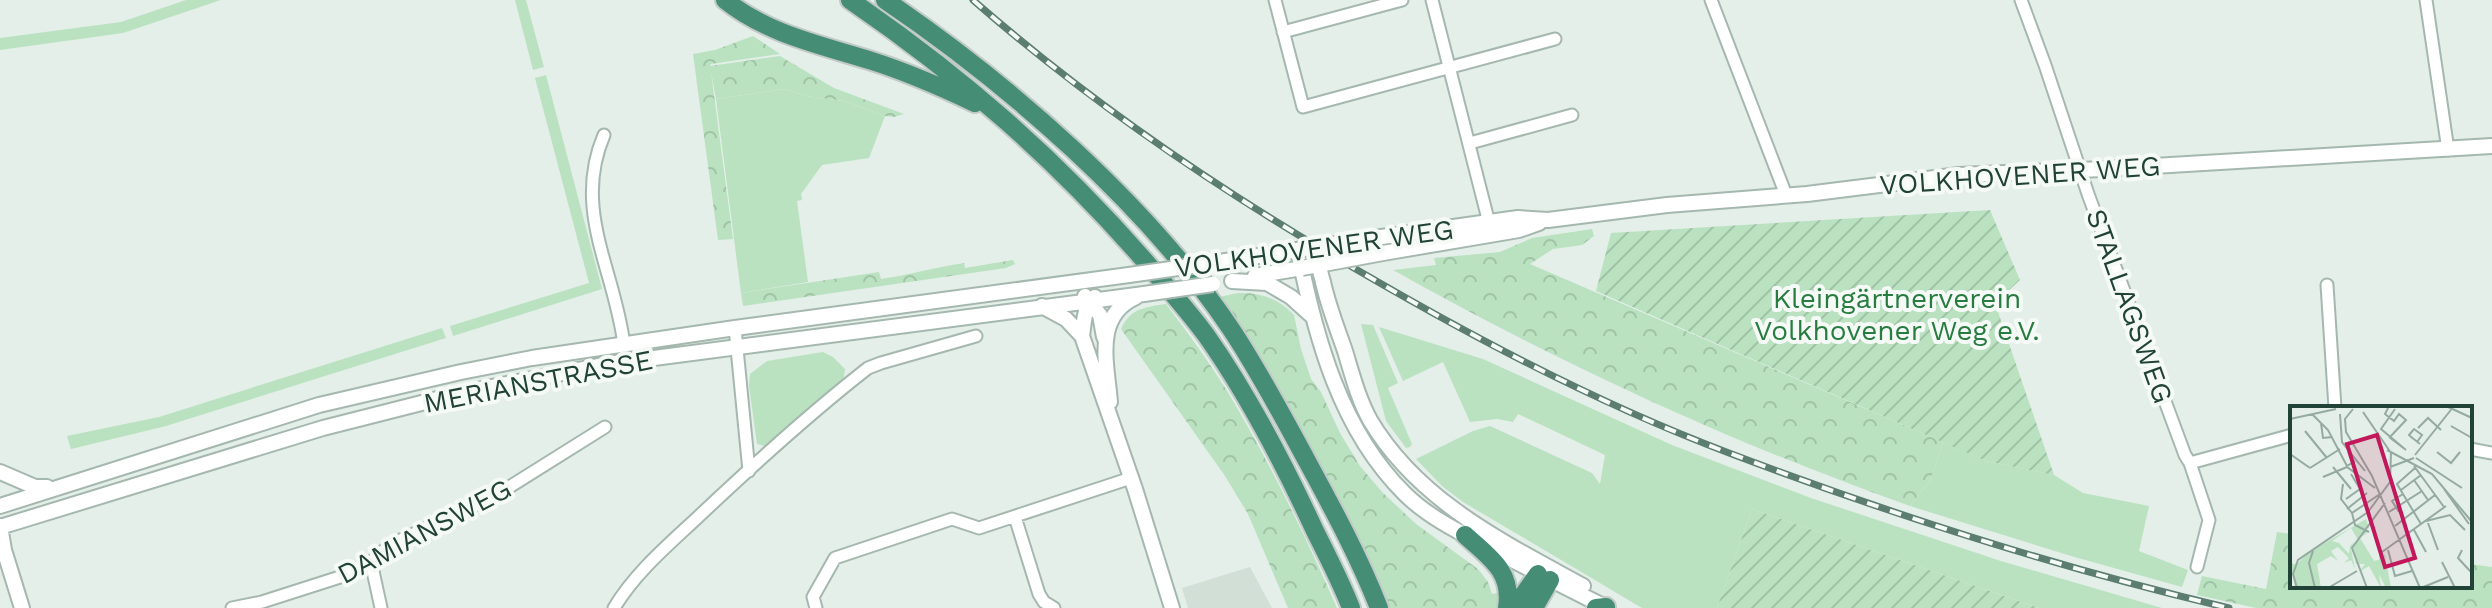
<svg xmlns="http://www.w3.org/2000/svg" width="2492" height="608" font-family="'Work Sans',sans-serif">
	<defs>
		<pattern id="forest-crowns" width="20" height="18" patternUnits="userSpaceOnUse" patternTransform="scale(2)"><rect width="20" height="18" fill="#bae2c1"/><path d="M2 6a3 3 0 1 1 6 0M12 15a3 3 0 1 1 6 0" fill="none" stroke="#a0c3a6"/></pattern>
		<pattern id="garden-furrows" width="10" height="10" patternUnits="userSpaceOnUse" patternTransform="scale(2)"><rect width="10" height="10" fill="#bae2c1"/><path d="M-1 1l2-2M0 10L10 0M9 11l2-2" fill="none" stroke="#a0c3a6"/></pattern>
	</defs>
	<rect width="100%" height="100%" fill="#e3efe8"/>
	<path fill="#d1dfd7" d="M1250,567L1272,608H1188L1182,588Z"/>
	<path fill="#bae2c1" d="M186,0H221L123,33L0,50V38L121,22Z
		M515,0H526L544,67L533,70Z
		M546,75L602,289L453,336L450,326L589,283L535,78Z
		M785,89L806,96L844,101L885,116L869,158L822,165L801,194L802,200L797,201L808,282L741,293L716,99Z
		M1361,324L1373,325L1398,383L1388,388L1412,444L1410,447L1406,448L1386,421Z
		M1379,327L1483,359L1672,445L1811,498L2001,561L2162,608H2039L1752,509L1717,608H1642L1463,502L1442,486L1416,459L1473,431L1490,426L1592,473L1600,484L1605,455L1518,414L1513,422L1497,419L1470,422L1443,362L1403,381Z
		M442,328L446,338L166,426L71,449L67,436L159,417Z
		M823,352L833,357L845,369L843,383L769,447L757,444L749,386L750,374L767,361Z
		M1943,442L1986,461L2054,475L2083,493L2149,506L2139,551L2188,570L2182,587L2071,556L1910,506L1931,479Z"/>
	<path fill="url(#forest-crowns)" d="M753,36L780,54L711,64L710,66L780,56L834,88L904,114L894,117L885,116L844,101L806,96L785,89L716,99L711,72L733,239L718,240L693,54L715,50Z
		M1592,229L1594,236L1582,245L1553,249L1530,264L1943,442L1931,479L1910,506C1732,443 1559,363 1393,270L1436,265L1434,258L1500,252L1532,238Z
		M1013,260L1015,264L1006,268L743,306L741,293L879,272L881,279C909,275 936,267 964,263L965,268Z
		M1238,293C1261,292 1279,299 1294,315L1301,349L1311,379L1321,392L1340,433L1360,466L1383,493L1416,524L1478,569L1488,582L1492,594L1502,592L1503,608H1389C1340,500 1288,394 1219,297Z
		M1166,304C1188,333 1210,363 1229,394C1270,463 1305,535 1337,608H1288L1248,514L1225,476L1121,329C1130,308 1146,307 1166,304Z
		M2277,532L2292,534V586H2470V564L2492,567V608H2256L2197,595L2202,576L2266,589Z"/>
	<path fill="url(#garden-furrows)" d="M1990,210L2020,280L1995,303L2054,475L1986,461L1596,291L1611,233Z
		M1752,509L2039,608H1717Z"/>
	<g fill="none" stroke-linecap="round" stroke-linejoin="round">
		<defs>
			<path id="minor" d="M1275,0L1303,107L1555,39
				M1432,0L1489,223L1493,226
				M1711,0L1786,195
				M2021,0L2045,65L2088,194L2185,455L2190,463L2209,520L2197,567
				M2426,0L2448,150
				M1283,32L1402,0
				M604,135C572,210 615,270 624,345
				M1470,143L1572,115
				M2327,285L2335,408
				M735,328L749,471
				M2470,449L2492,453
				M2190,463L2292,435
				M1015,517L1039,594L1044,602L1054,608
				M371,562L381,608
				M232,608L262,602L340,577L371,562L390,545L495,496L605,427
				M614,608C635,573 667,546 697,518C752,466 809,414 868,368L881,363L976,336
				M816,608L813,597L835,558L952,519L979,528L1131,478"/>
			<path id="tertiary" d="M1367,239L1518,218L1548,220L1667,205L1807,194L1959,175L2103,169L2492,146
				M1298,250C1315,336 1340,430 1405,494C1426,515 1455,530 1482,544C1523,566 1565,587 1607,608
				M1383,253L1519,230L1539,223
				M1199,265L1265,255
				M1255,276L1302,268
				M1232,281L1267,283L1291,297L1312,316
				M1323,282C1328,305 1337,328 1345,351C1352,374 1358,398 1370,420C1418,501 1503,542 1583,586
				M1085,296L1100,315L1104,337
				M1095,297C1084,305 1084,323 1082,336L1135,489L1172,608
				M1042,306L1066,319L1082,336
				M1110,402C1107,364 1093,316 1136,297
				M0,472L35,487H47
				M0,506L319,405L461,372L532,358L735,328L1129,275
				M0,526L4,550L22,608
				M0,527L323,428L457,394L608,364L1144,294"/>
			<path id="trunk" d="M725,0C767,34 821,45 872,61C907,72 941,87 975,103
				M850,0C961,76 1055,158 1144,260C1165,285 1187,309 1206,335C1249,396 1284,464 1315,531C1328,557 1341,582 1351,608
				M885,0C1009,84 1148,205 1231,329C1259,371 1283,417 1307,461C1333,509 1359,557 1379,608
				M1465,535C1489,557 1513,571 1507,608
				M1514,608L1538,574
				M1534,608L1550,580
				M1596,608L1606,607"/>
		</defs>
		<use href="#minor" stroke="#a5b8af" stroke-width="15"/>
		<use href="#tertiary" stroke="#a5b8af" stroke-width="18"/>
		<use href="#trunk" stroke="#c1cac7" stroke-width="22"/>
		<use href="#minor" stroke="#fff" stroke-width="11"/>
		<use href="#tertiary" stroke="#fff" stroke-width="14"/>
		<use href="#trunk" stroke="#468d76" stroke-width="18"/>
		<defs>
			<path id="rail" d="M973,0C1085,98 1203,179 1330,254C1457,329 1591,401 1729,453C1893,515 2059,568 2229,608"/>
		</defs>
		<use href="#rail" stroke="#5c7d71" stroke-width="7"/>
		<use href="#rail" stroke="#f5faf7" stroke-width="4" stroke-dasharray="12" stroke-linecap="butt"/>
		<defs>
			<path id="tertiary-bridge" d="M1265,255L1367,239
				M1316,256L1323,282
				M1302,268L1383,253
				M1129,275L1199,265
				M1144,294L1213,284"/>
		</defs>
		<use href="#tertiary-bridge" stroke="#a5b8af" stroke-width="18" stroke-linecap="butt"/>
		<use href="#tertiary-bridge" stroke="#fff" stroke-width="14"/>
	</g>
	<g text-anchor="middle" stroke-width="8" stroke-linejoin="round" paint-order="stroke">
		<g font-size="28" fill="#214236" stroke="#f5faf7">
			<text transform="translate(2020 175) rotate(-4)" y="10">VOLKHOVENER WEG</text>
			<text transform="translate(1314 248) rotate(-8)" y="10">VOLKHOVENER WEG</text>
			<text transform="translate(2130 306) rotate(70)" y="10">STALLAGSWEG</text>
			<text transform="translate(538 381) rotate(-11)" y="10">MERIANSTRASSE</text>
			<text transform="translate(424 531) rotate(-28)" y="10">DAMIANSWEG</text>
		</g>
		<g font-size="28" fill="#277d3f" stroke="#f5faf7">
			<text x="1897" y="308">Kleingärtnerverein<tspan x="1897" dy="32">Volkhovener Weg e.V.</tspan></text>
		</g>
	</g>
	<g transform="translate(2290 406)">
		<rect width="182" height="182" fill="#e3efe8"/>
		<path d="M76,113L79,122H71L77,127L70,132L84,155L89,154V146L95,149L101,182H96L89,168L91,182L79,160L69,166L75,158H66L63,143L68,134L61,122L42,135L49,137L59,148L60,140L64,136L61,143L65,163L61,154L54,157L59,152L48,141L41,145L48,155L41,150L27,158L31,182L5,180L0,156L6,159L18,147Z" fill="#bae2c1"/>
		<path fill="none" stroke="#95aaa1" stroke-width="2" d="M99,0L95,8L104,15L109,8L116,14L100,31M156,0L182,12M63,3L55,13L56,26L82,70L130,182M22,8L38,24L57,60L65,55M50,8L52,36L75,65M0,13L46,3M31,17L33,32L42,31M161,20L182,32M128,22L138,12L151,24M15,25L37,52M99,31L116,44L91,23L105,3M127,36L132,29L124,23L119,29L120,30L130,38M97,44L142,68L182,116M147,46L161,57L170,46M0,48L20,62M125,49L164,0M126,52L172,82M124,60L154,101M43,61L61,83M100,61L124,52M20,62L50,43M125,62L107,78L131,118M33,71L57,61L85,82M124,74L138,94M53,78L51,93L62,107M154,83L179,118M111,84L131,69M56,93L70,83L61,68M57,103L77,87M99,106L132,85M109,106L102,95L113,88M136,115L160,109L175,124M138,117L148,144M105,120L145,89M124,124L136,146M79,126L65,119L62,107L90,88M98,144L105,170L122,165M172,144L168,152L181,166M23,145L19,157L25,182M92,146L156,100M152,156L165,182M7,182L3,168L8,154L78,106L100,76L101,47L73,6M38,182L67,165M77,182L62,142L95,97M131,182L158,171"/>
		<path fill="#c2185b" fill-opacity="0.15" stroke="#c2185b" stroke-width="4" d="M87,29L125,152L95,161L57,38Z"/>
		<rect width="182" height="182" fill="none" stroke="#214236" stroke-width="4"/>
	</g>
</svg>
